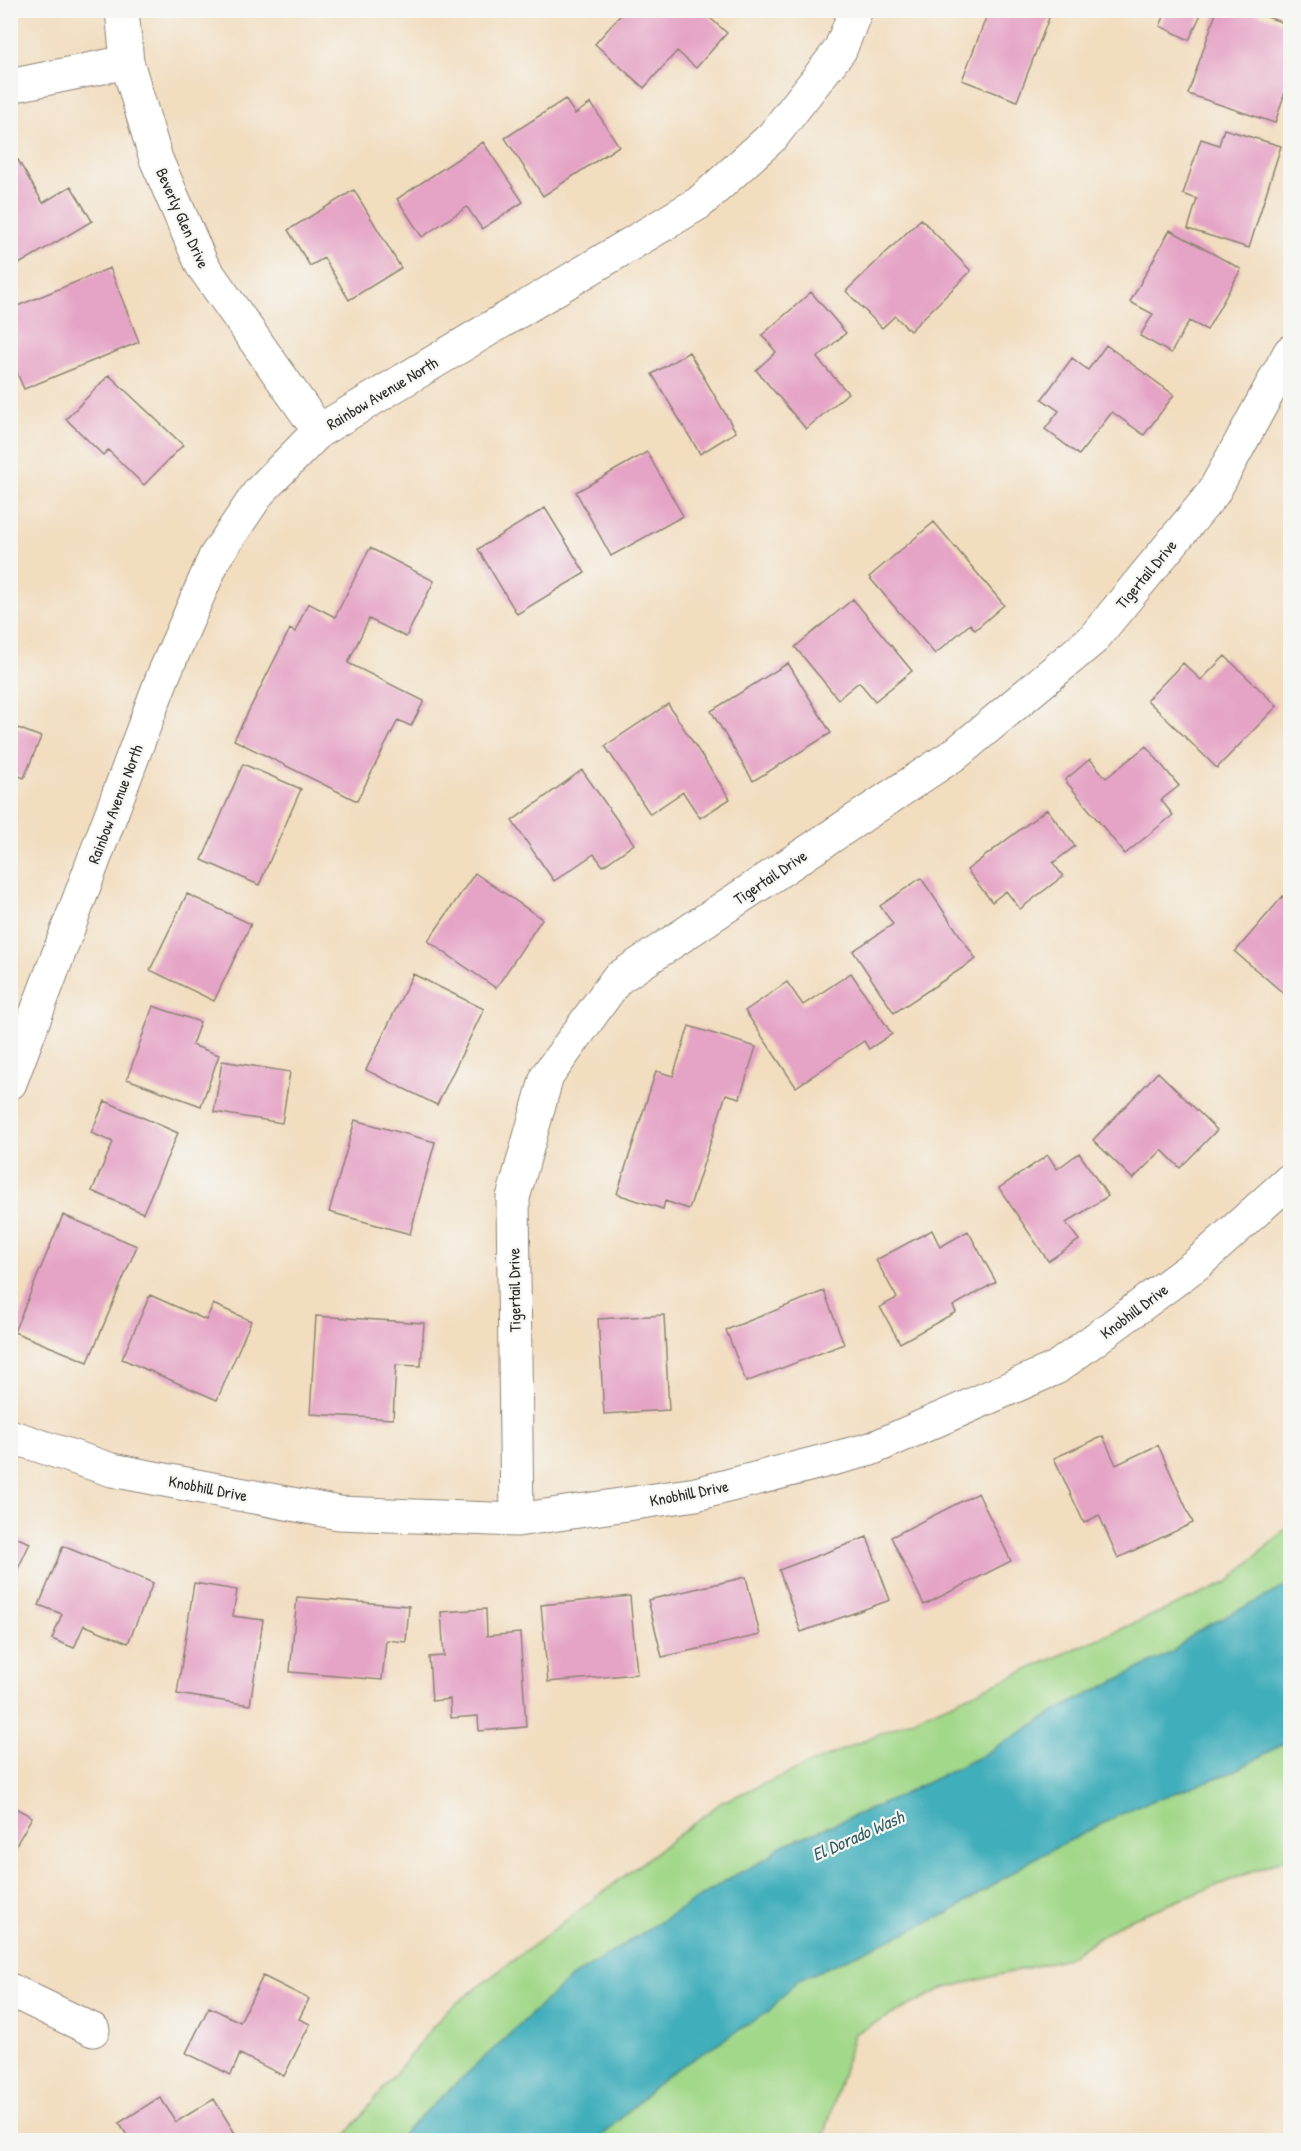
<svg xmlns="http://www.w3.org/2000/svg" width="1301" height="2151" font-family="'Patrick Hand',sans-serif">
	<rect width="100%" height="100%" fill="#f6f6f2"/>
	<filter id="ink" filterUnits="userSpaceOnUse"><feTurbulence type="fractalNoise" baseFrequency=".0167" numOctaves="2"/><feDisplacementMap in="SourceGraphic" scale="12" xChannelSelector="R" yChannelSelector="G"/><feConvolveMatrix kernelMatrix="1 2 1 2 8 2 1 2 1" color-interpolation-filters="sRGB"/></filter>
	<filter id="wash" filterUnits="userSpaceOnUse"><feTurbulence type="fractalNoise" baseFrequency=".008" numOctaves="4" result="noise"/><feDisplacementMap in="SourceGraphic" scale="24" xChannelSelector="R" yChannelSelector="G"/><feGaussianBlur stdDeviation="1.35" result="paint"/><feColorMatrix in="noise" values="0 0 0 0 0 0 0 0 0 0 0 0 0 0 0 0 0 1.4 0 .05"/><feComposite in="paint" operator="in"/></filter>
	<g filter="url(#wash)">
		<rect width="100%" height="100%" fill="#f2ddbf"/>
		<path fill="#a2d889" stroke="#66825a" stroke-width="1.5" d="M1290,1525V1857L1123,1922L1067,1958L942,1989L854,2034L823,2140H342L445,2012L722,1802L1227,1583Z"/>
		<path fill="#3faebb" stroke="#356c73" stroke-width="1.5" d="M1290,1584V1740L1233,1772L1135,1807L1032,1860L951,1912L797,1981L769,2011L666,2076L598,2140H398L406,2130L569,1979L733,1876L768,1858L779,1847L889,1801L979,1757L1069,1704L1172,1652L1195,1632Z"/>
		<g id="blocks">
			<path fill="#e5a3c5" d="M625,10H701L727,33L696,68L677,51L644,88L595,44Z
				M989,10H1052L1017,101L962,80Z
				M1167,10H1203L1189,40L1160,26Z
				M1217,10H1247L1290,25V77L1275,123L1188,94Z
				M565,99L575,114L591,103L619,146L543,196L505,138Z
				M1224,129L1281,146L1249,248L1188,229L1197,199L1183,194L1201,139L1219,145Z
				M483,142L523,202L482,229L467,207L422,237L397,199Z
				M18,160L43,203L71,186L92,221L14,267L10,261V165Z
				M354,190L401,268L349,300L324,258L310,266L288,230Z
				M921,219L971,271L910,331L895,316L882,328L846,291Z
				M1170,230L1241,269L1207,330L1189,321L1171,353L1140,336L1153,314L1130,302Z
				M110,268L139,342L24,389L10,356V309Z
				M811,292L846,333L817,358L848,393L806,429L756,370L776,352L762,335Z
				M1106,345L1174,395L1144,435L1112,412L1079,455L1045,429L1059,411L1042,399L1072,358L1088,370Z
				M689,352L736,432L700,454L652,374Z
				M109,375L183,445L144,485L108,450L103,455L66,419Z
				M647,452L683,516L611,556L576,492Z
				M545,508L585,573L517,614L478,549Z
				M934,522L1004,605L975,630L970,624L935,654L869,577Z
				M370,548L434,581L406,637L369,619L348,663L424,701L411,726L398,720L357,801L234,740L290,629L295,632L308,603L335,617Z
				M853,599L912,671L875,701L859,682L838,699L795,647Z
				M1225,656L1277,706L1217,768L1147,700L1183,663L1201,680Z
				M788,663L831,733L753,781L711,711Z
				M668,704L730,799L700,818L683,792L650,814L605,746Z
				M10,725L41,737L24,778L10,772Z
				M1146,746L1179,786L1161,800L1173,815L1125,854L1065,780L1090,759L1106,778Z
				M243,764L301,789L259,885L202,860Z
				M582,770L634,844L603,866L594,854L554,881L512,821Z
				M1047,809L1075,846L1053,863L1063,876L1020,909L1006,891L992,902L967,870Z
				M475,873L542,919L496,988L428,941Z
				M921,878L976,959L894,1013L853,951L893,924L880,906Z
				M187,894L251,924L214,1001L150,970Z
				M1283,896L1290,902V993L1288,997L1235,952Z
				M851,973L892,1034L869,1049L864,1041L796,1087L745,1011L787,982L803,1005Z
				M413,974L484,1009L437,1105L366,1070Z
				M153,1006L200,1022L192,1045L219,1055L201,1106L127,1079Z
				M689,1026L756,1047L740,1098L726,1094L689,1209L665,1201L663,1209L617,1194L656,1071L673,1076Z
				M222,1061L290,1072L282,1123L214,1112Z
				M1158,1072L1217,1130L1180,1168L1162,1150L1133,1179L1093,1140Z
				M105,1101L178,1133L143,1213L92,1191L113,1142L91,1133Z
				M355,1120L435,1142L410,1234L329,1212Z
				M1079,1153L1108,1196L1066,1223L1079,1240L1048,1261L999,1188L1048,1155L1057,1169Z
				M63,1215L137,1246L88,1362L14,1332Z
				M932,1230L940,1247L968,1231L996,1282L953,1306L956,1312L900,1343L880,1307L897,1298L876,1260Z
				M824,1291L844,1344L746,1382L726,1330Z
				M150,1295L206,1320L213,1304L251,1321L217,1400L122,1359Z
				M664,1315L669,1410L604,1414L598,1319Z
				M316,1316L424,1323L421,1366L396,1365L393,1419L310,1414Z
				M1103,1436L1116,1465L1158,1445L1193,1523L1118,1558L1099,1515L1084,1523L1054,1458Z
				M978,1493L1011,1561L924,1605L891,1537Z
				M10,1535L30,1543L10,1586Z
				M867,1537L890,1600L801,1632L779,1570Z
				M63,1546L153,1583L128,1643L84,1625L74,1648L52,1639L62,1614L39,1605Z
				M746,1577L760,1635L662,1657L648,1600Z
				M194,1583L237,1590L233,1616L263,1620L250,1705L177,1694Z
				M630,1596L637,1674L548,1682L541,1605Z
				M297,1597L409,1606L406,1642L386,1640L382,1680L290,1672Z
				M486,1609L487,1636L520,1633L526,1727L479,1731L478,1716L451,1718L450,1699L432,1701L429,1657L444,1656L441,1612Z
				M10,1805L32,1817L10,1856Z
				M263,1976L309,1999L299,2019L310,2024L284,2076L240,2054L231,2075L186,2053L209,2007L240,2022Z
				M160,2097L176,2122L214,2099L239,2140H130L119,2123Z"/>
		</g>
	</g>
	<g filter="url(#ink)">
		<use href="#blocks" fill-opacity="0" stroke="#8e8475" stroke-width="1.5"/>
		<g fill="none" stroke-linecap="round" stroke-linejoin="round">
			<defs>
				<path id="minor" d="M122,10L127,62L156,159L202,265L319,431
					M10,86L127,62
					M10,1083L163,676L215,557L259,492L319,431L699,203L772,137L840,50L856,10
					M10,1436L112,1470L339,1513L517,1520L696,1494L871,1449L1056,1368L1198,1263L1290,1180
					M517,1520L513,1198L547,1076L617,979L958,752L1093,639L1213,493L1290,352
					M10,1990L93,2030"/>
			</defs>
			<use href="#minor" stroke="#8e8475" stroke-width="35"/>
			<use href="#minor" stroke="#fff" stroke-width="33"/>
		</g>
	</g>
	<g text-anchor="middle" stroke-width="4.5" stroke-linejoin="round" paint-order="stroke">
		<g font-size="16" fill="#2b2b2b" stroke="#f6f6f2">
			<text transform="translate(183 218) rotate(66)" y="6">Beverly Glen Drive</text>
			<text transform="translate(382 393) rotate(-31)" y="6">Rainbow Avenue North</text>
			<text transform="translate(1146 574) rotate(-50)" y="6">Tigertail Drive</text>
			<text transform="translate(115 804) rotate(-69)" y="6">Rainbow Avenue North</text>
			<text transform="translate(770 877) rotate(-34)" y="6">Tigertail Drive</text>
			<text transform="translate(514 1290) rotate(-91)" y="6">Tigertail Drive</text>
			<text transform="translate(1134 1311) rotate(-37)" y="6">Knobhill Drive</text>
			<text transform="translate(208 1488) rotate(11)" y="6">Knobhill Drive</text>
			<text transform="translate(689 1493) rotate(-11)" y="6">Knobhill Drive</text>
		</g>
		<g font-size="18" font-style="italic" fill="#335f65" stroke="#f6f6f2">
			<text transform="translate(858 1836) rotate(-24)" y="6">El Dorado Wash</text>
		</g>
	</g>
	<rect width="1301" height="2151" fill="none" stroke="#f6f6f2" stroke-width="36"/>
</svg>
